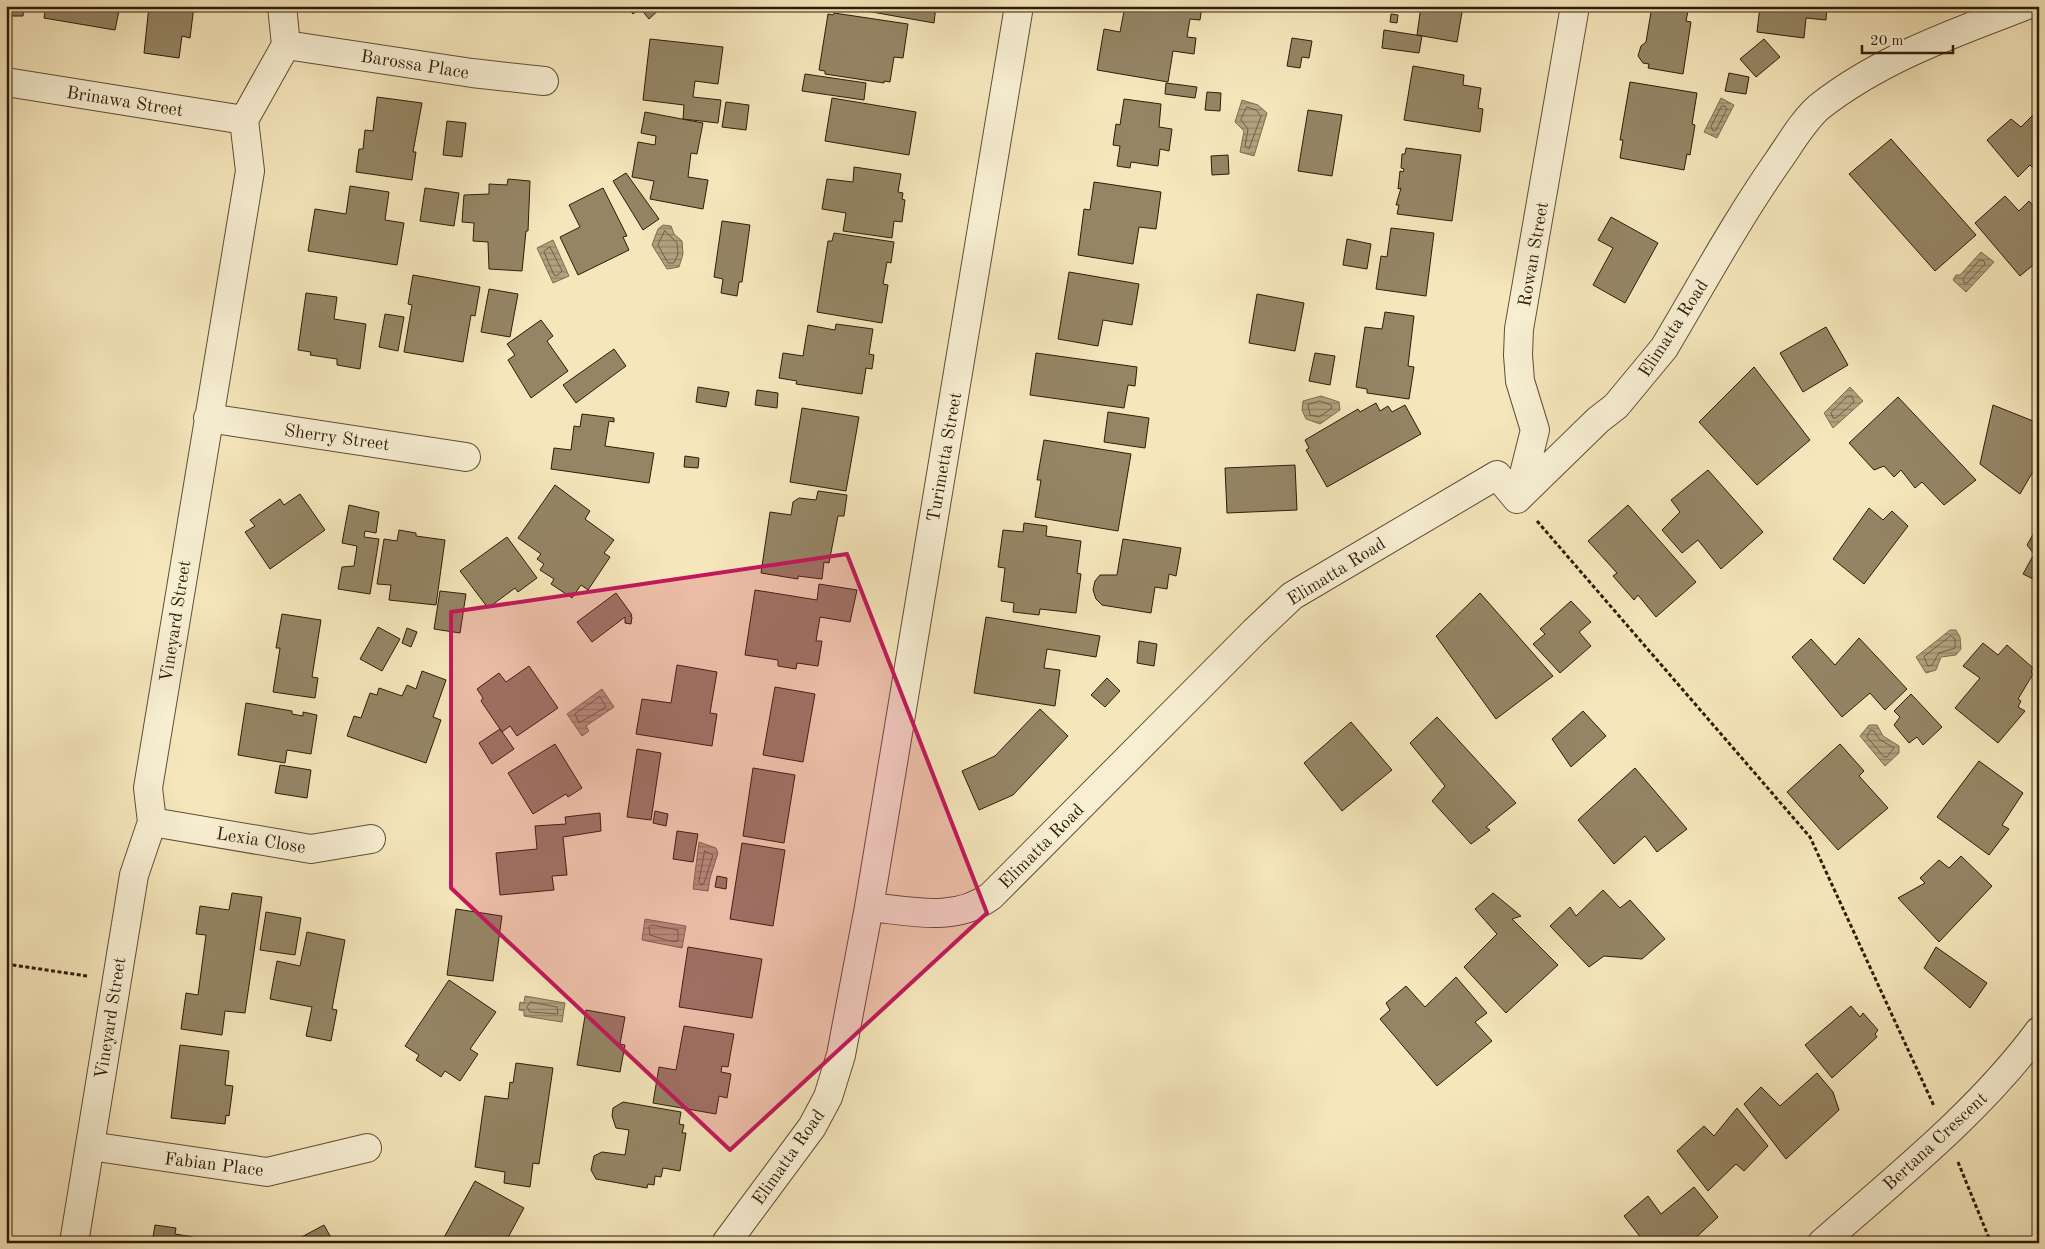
<svg xmlns="http://www.w3.org/2000/svg" width="2045" height="1249" font-family="'Old Standard TT',serif">
	<defs>
		<pattern id="water-rules" width="6" height="5" patternUnits="userSpaceOnUse" patternTransform="scale(1.25)"><rect width="6" height="5" fill="#b1a17e"/><path d="M0 2.5h6" fill="none" stroke="#908265"/></pattern>
	</defs>
	<rect width="100%" height="100%" fill="#f5e6bb"/>
	<filter id="stains"><feTurbulence type="fractalNoise" baseFrequency=".004" numOctaves="4"/><feColorMatrix values="0 0 0 0 .2 0 0 0 0 .09 0 0 0 0 .02 0 0 0 .5 -.17"/></filter>
	<radialGradient id="worn" r=".72"><stop offset=".6" stop-color="#630" stop-opacity="0"/><stop offset="1" stop-color="#630" stop-opacity=".3"/></radialGradient>
	<path fill="url(#water-rules)" stroke="#7d6c4e" d="M1721,98L1734,105L1717,138L1704,132Z
		M1242,100L1258,105L1267,113L1254,156L1240,152L1244,131L1235,122Z
		M663,225L671,226L674,234L682,241L683,254L679,267L667,269L652,245L658,229Z
		M553,240L569,276L553,283L537,248Z
		M1981,252L1994,262L1966,292L1953,280L1956,275H1960Z
		M1850,387L1863,401L1833,428L1824,413Z
		M1321,396L1339,402L1340,410L1320,424L1306,419L1302,410L1303,401Z
		M1950,630H1956L1960,637L1961,649L1956,655L1941,657L1936,670L1926,673L1916,657Z
		M602,689L614,707L586,726L589,731L582,736L567,714Z
		M1869,725H1877L1883,736L1899,746V753L1885,766L1860,736Z
		M699,842L716,848L718,853L710,878L708,891L693,889Z
		M645,919L686,926L682,948L642,940Z
		M525,996L565,1003L562,1022L524,1016V1011L519,1010L520,1002L524,1003Z"/>
	<g fill="none" stroke-linecap="round" stroke-linejoin="round">
		<path stroke="#705e42" stroke-width="1" d="M1722,106H1725L1727,109L1716,130L1713,131L1711,127Z
			M1247,107L1256,110L1261,116L1249,149L1245,146L1248,129L1241,120Z
			M665,231L677,243L678,254L674,263H668L658,245Z
			M550,247L562,271L557,276L554,275L544,252Z
			M1980,260L1984,261L1985,264L1967,283H1964L1963,279Z
			M1848,396H1852L1854,402L1836,418H1833L1831,413Z
			M1320,401L1331,405L1332,408L1319,417L1310,415L1308,405Z
			M1951,636L1955,639V648L1939,653L1932,665L1928,666L1924,657Z
			M600,697L606,707L579,723L575,714Z
			M1871,730L1874,731L1879,739L1894,748L1887,757H1884L1867,737Z
			M705,851L713,855L704,883L701,885L699,882Z
			M652,925L678,930V941C670,943 658,937 650,935L649,927Z
			M531,1002L557,1007L558,1014L530,1012L527,1007Z"/>
	</g>
	<path fill="#958565" stroke="#2e1c07" d="M6,6H24L23,16H6Z
		M46,6H120L115,30L44,18Z
		M149,6H194L190,38L182,36L179,58L144,53Z
		M409,6H431L430,10Z
		M626,6H663L649,19L640,8L633,14Z
		M838,6H936L934,23Z
		M1125,6H1202L1200,20L1190,19L1187,37L1196,38L1194,54L1173,51L1168,82L1097,70L1104,29L1120,32Z
		M1261,6H1279L1278,9Z
		M1421,6H1463L1457,42L1417,35Z
		M1652,6H1689L1686,21L1691,22L1683,74L1648,68L1649,64L1643,63L1638,56L1641,46L1646,42Z
		M1760,6H1827L1826,20L1806,18L1804,38L1757,32Z
		M834,13L908,24L903,58L894,57L890,82L884,81V83L825,74V71L819,70L828,14L833,15Z
		M1391,14L1398,15L1397,23L1390,22Z
		M1384,30L1422,36L1419,53L1382,48Z
		M1292,38L1312,41L1309,58L1302,57L1300,68L1287,66Z
		M650,39L723,47L718,84L695,81L693,97L721,100L718,123L683,119L684,105L643,100Z
		M1764,39L1780,57L1756,77L1740,59Z
		M1413,66L1464,75L1463,85L1481,88L1478,108L1483,109L1480,132L1404,120Z
		M1729,73L1749,77L1746,94L1725,91Z
		M805,74L866,83L864,100L802,91Z
		M1630,82L1697,93L1692,124L1695,125L1690,155L1687,154L1684,170L1620,158L1623,140H1620Z
		M1166,83L1197,87L1195,98L1165,94Z
		M1207,92L1221,93L1220,111L1205,110Z
		M377,97L422,103L413,152H416L412,180L356,172L359,149H363L365,130L373,131Z
		M832,98L916,112L909,155L825,141Z
		M1124,99L1161,104L1159,127L1172,129L1169,151L1160,149L1158,166L1131,162L1130,168L1117,166L1120,146L1113,145L1116,124L1120,125Z
		M726,102L749,105L746,130L722,127Z
		M1308,110L1342,115L1332,176L1298,171Z
		M645,112L703,123L697,154L691,153L688,177L708,180L703,209L650,199L654,181L632,177L638,142L655,145L656,136L641,133Z
		M2033,115L2039,122V174L2030,165L2018,177L1987,140L2011,119L2021,127Z
		M447,121L466,123L462,157L443,155Z
		M1891,139L1976,235L1935,271L1849,174Z
		M1406,148L1461,155L1452,221L1397,214L1399,205H1396L1401,188L1398,189L1400,171L1403,172L1404,169L1401,168L1402,154H1405Z
		M1228,155L1229,174L1212,175L1211,156Z
		M854,167L901,174L898,192L903,193L902,199L905,200L902,222L894,221L892,238L843,231L846,213L822,209L827,179L853,182Z
		M626,173L659,219L643,230L613,181Z
		M508,179L530,181L528,231H526L522,271L489,269L488,242L473,241L474,223L462,222L464,195L489,194V184L507,185Z
		M1094,182L1161,192L1156,229L1139,227L1133,264L1078,255L1084,209L1090,210Z
		M350,186L389,192L385,220L404,223L397,265L308,251L315,209L346,214Z
		M425,188L459,193L454,226L420,221Z
		M603,188L627,236L623,237L629,250L578,275L560,237L580,227L569,205Z
		M2005,196L2019,211L2029,201L2039,213V260L2020,276L1975,223Z
		M1611,217L1658,243L1625,303L1593,285L1613,248L1598,240Z
		M722,221L750,225L742,282H739L737,296L721,293L723,279L714,277Z
		M1391,228L1434,233L1426,296L1376,289L1381,256L1387,257Z
		M834,233L894,242L891,263L887,262L883,284L888,285L882,323L817,312L828,241H832Z
		M1347,239L1371,244L1367,269L1343,265Z
		M1069,272L1139,284L1132,325L1103,320L1098,346L1058,339Z
		M413,275L480,287L475,316L471,315L463,362L404,352L412,305L408,304Z
		M489,289L518,294L510,337L481,332Z
		M306,293L337,297L334,319L366,324L360,369L337,365V359L310,355L311,352L298,350Z
		M1257,294L1304,303L1295,351L1249,343Z
		M1385,312L1414,316L1408,366L1414,367L1409,399L1367,393V389L1356,387L1365,327L1382,329Z
		M385,314L404,317L398,351L379,347Z
		M541,320L553,336L547,341L568,371L531,398L508,360L515,355L507,344Z
		M836,324L873,329L869,354L874,355L872,369L866,368L862,394L796,384L797,381L779,378L783,353L803,356L808,325L835,330Z
		M1826,327L1848,365L1803,392L1780,353Z
		M614,349L626,366L576,403L563,385Z
		M1036,353L1137,367L1135,386L1128,385L1124,408L1030,395Z
		M1315,353L1335,356L1330,385L1309,381Z
		M1754,367L1810,440L1757,485L1699,422Z
		M698,387L729,392L726,407L696,402Z
		M757,390L778,393L777,408L755,405Z
		M1898,397L1976,480L1944,505L1922,482L1915,488L1901,470L1894,477L1884,466L1874,470L1849,443Z
		M1376,403L1380,411L1388,406L1392,412L1405,405L1421,434L1327,487L1306,450L1309,448L1305,440L1358,409L1360,412Z
		M1993,405L2033,421L2039,409V461L2020,494L1980,464Z
		M802,408L859,417L846,491L790,482Z
		M1108,412L1149,418L1145,448L1104,442Z
		M582,414L614,418V422L609,421L605,446L654,453L649,483L551,469L554,448L571,450L574,426L580,427Z
		M1044,440L1131,454L1118,531L1035,517L1041,480H1037Z
		M685,456L699,458L698,468L684,467Z
		M1295,465L1297,510L1227,513L1225,468Z
		M1708,470L1763,532L1721,569L1698,540L1682,553L1662,530L1680,512L1671,500Z
		M555,485L590,511L585,519L614,540L604,553L610,557L588,590L581,585L572,598L551,584L554,579L540,570L544,564L537,559L541,554L518,538Z
		M818,491L847,495L844,516H838L829,563L824,562L822,579L798,576V579L761,573L770,512L791,515L793,502L799,498L816,500Z
		M300,494L325,530L270,569L245,532L255,526L250,520L280,499L284,505Z
		M349,505L379,512L376,533L365,531L364,537L379,539L370,594L338,589L342,567L354,566L357,546L342,543Z
		M1628,505L1696,582L1656,617L1638,595L1634,600L1613,576L1617,573L1588,541Z
		M1869,508L1883,520L1892,511L1908,526L1864,584L1833,559Z
		M1024,523L1047,526L1046,536L1081,541L1077,573L1081,574L1076,613L1040,609L1039,615L1013,612L1014,603L1001,601L1005,568L998,567L1003,530L1023,532Z
		M2039,524V582L2023,574L2034,554L2027,545Z
		M399,530L416,533V536L445,540L436,605L389,600L391,585L377,584L384,539L397,541Z
		M507,537L537,578L518,592L515,588L488,608L460,571Z
		M1123,539L1181,548L1176,576L1169,574L1167,589L1155,587L1151,613L1102,605L1096,599L1093,590L1095,581L1100,575H1117Z
		M819,584L857,590L850,622L820,617L816,641H822L818,666L797,663L796,669L778,666V660L745,655L755,590L817,600Z
		M440,591L466,594L460,633L434,629Z
		M616,593L632,615L630,616L632,617L631,624L625,623V617L592,642L577,622Z
		M1480,593L1553,676L1496,719L1436,636Z
		M1571,601L1591,622L1579,632L1591,646L1560,673L1533,644L1545,634L1540,629Z
		M282,614L321,620L312,677L318,678L315,698L273,692L280,648H276Z
		M986,617L1100,636L1096,657L1047,649L1044,668L1060,670L1055,706L974,693Z
		M378,627L400,639L382,671L360,659Z
		M407,628L417,632L411,647L402,643Z
		M1859,638L1907,689L1885,710L1870,693L1842,717L1792,657L1811,639L1835,665Z
		M1139,641L1157,644L1154,666L1137,663Z
		M1983,643L1998,655L2007,645L2033,668L2031,672L2033,674L2018,699L2021,701L2018,707L2025,711L1998,743L1955,708L1980,678L1963,666Z
		M677,665L717,672L710,713L717,714L712,746L636,734L642,699L671,703Z
		M529,666L558,708L517,736L510,726L502,732L481,701L483,698L477,689L499,673L506,682Z
		M422,671L446,680L433,717L441,720L426,763L347,736L354,716L361,718L370,693L377,695L379,688L402,696L407,685L416,689Z
		M1107,678L1120,691L1105,707L1091,695Z
		M775,687L815,694L803,762L763,755Z
		M1911,694L1942,727L1923,745L1917,737L1909,743L1894,725L1900,717L1894,711Z
		M246,703L292,711V714L303,716V712L317,715L311,754L287,750L285,763L238,755Z
		M1040,709L1068,736L1013,795L979,810L962,771L995,756Z
		M1583,711L1606,736L1571,767L1552,739Z
		M1437,717L1516,803L1486,827L1490,830L1471,844L1432,801L1445,786L1410,743Z
		M1351,722L1392,770L1342,811L1304,763Z
		M500,729L514,749L492,764L479,743Z
		M555,744L582,788L568,797L566,794L533,814L508,773Z
		M1840,744L1864,771L1859,776L1888,808L1838,850L1787,792Z
		M637,749L661,753L651,820L627,817Z
		M1979,761L2023,793L2002,825L2009,829L1989,855L1937,817Z
		M280,765L311,770L307,798L275,793Z
		M753,768L795,775L784,843L743,836Z
		M1635,768L1687,829L1657,852L1645,836L1614,864L1578,820Z
		M655,811L668,814L666,826L653,823Z
		M600,813L601,831L563,837L567,875L552,876L554,890L500,895L496,853L537,849L535,826L566,824L565,817Z
		M677,831L698,834L693,862L673,859Z
		M742,843L785,850L773,926L730,919Z
		M1961,856L1992,886L1939,942L1898,898L1925,883L1920,878L1939,860L1949,868Z
		M717,876L727,878L726,889L715,887Z
		M1603,890L1620,908L1630,900L1665,939L1642,959L1604,956L1589,967L1550,926L1570,907L1576,916Z
		M232,893L262,897L245,1013L225,1011L222,1035L181,1029L186,993L198,995L206,935L196,934L200,906L229,910Z
		M1493,893L1521,916L1512,919L1558,965L1506,1013L1464,967L1497,934L1475,909Z
		M456,909L502,916L493,981L447,975Z
		M266,912L301,918L295,955L260,950Z
		M307,932L345,940L332,1009L337,1010L331,1041L306,1036L312,1007L270,999L277,961L300,966Z
		M688,947L762,959L752,1018L679,1007Z
		M1936,947L1987,983L1970,1008L1924,968Z
		M1456,977L1487,1013L1475,1022L1492,1041L1437,1086L1380,1019L1390,1010L1386,1003L1406,986L1425,1007Z
		M449,980L496,1012L470,1049L478,1054L460,1081L445,1071L441,1077L416,1060L419,1055L405,1046Z
		M1851,1006L1860,1017L1863,1013L1878,1030L1875,1034L1877,1037L1832,1078L1805,1045Z
		M586,1010L625,1017L620,1044L625,1045L620,1072L577,1065Z
		M684,1026L734,1034L728,1067L722,1066L721,1072L731,1074L727,1098L719,1096L716,1114L653,1103L659,1067L676,1070Z
		M180,1045L229,1051L225,1085L233,1086L229,1116L226,1115L225,1124L171,1118Z
		M516,1063L553,1068L539,1164L533,1163L530,1187L504,1183L505,1172L475,1167L485,1096L508,1099L510,1082L513,1083Z
		M1817,1073L1833,1092L1839,1110L1786,1159L1744,1104L1761,1087L1780,1106Z
		M623,1102L681,1112L679,1124L684,1125L682,1133H686L680,1171L663,1168L661,1177L655,1176L654,1185L648,1184L647,1188L596,1179L591,1170L594,1156L602,1152L625,1155L629,1130L616,1128L612,1116L613,1108Z
		M1737,1108L1768,1146L1744,1171L1736,1164L1708,1191L1677,1151L1704,1126L1714,1136Z
		M475,1181L524,1208L505,1243H441Z
		M1694,1187L1718,1217L1690,1243H1645L1624,1216L1648,1196L1661,1214Z
		M155,1225L176,1228L175,1234L193,1237L192,1243H152Z
		M324,1225L334,1243H291L296,1240Z"/>
	<g fill="none" stroke-linecap="round" stroke-linejoin="round">
		<defs>
			<path id="minor" d="M286,45L472,73L544,81
				M6,82L244,120
				M208,418L466,457
				M1518,498L1535,430L1520,381L1518,355L1519,329L1575,6
				M152,822L311,849L371,839
				M869,907L1019,6
				M90,1146L267,1172L367,1148
				M74,1243L134,875L152,822L148,788L250,171L244,120L286,45L282,6
				M726,1243L812,1127L828,1097L841,1055L869,907C911,911 955,923 991,896L1254,632L1292,596L1497,475L1517,499L1598,420L1616,406L1664,348C1701,286 1736,221 1778,161C1790,144 1803,121 1819,107C1880,59 1954,33 2025,6
				M1822,1243C1898,1176 1979,1112 2039,1031"/>
		</defs>
		<use href="#minor" stroke="#604e34" stroke-width="30"/>
		<path stroke="#2e1c07" stroke-width="3" stroke-dasharray="4 2.5" stroke-linecap="butt" d="M1537,521L1810,837L1934,1106
			M6,964L87,976
			M1958,1162L1991,1243"/>
		<use href="#minor" stroke="#f8efd3" stroke-width="28"/>
	</g>
	<path fill="#c2185b" fill-opacity="0.2" stroke="#c2185b" stroke-width="4" stroke-linejoin="round" d="M847,554L987,913L730,1150L451,888V612Z"/>
	<g text-anchor="middle" stroke-width="4" stroke-linejoin="round" paint-order="stroke">
		<g font-size="18" fill="#2e1c07" stroke="#f8efd3">
			<text transform="translate(415 64) rotate(9)" y="6">Barossa Place</text>
			<text transform="translate(125 101) rotate(9)" y="6">Brinawa Street</text>
			<text transform="translate(1533 254) rotate(-80)" y="6">Rowan Street</text>
			<text transform="translate(1673 328) rotate(-57)" y="6">Elimatta Road</text>
			<text transform="translate(337 437) rotate(8)" y="6">Sherry Street</text>
			<text transform="translate(944 457) rotate(-80)" y="6">Turimetta Street</text>
			<text transform="translate(1336 571) rotate(-32)" y="6">Elimatta Road</text>
			<text transform="translate(175 621) rotate(-81)" y="6">Vineyard Street</text>
			<text transform="translate(261 840) rotate(9)" y="6">Lexia Close</text>
			<text transform="translate(1041 846) rotate(-45)" y="6">Elimatta Road</text>
			<text transform="translate(110 1018) rotate(-81)" y="6">Vineyard Street</text>
			<text transform="translate(1935 1141) rotate(-43)" y="6">Bertana Crescent</text>
			<text transform="translate(788 1157) rotate(-55)" y="6">Elimatta Road</text>
			<text transform="translate(214 1164) rotate(7)" y="6">Fabian Place</text>
		</g>
	</g>
	<rect width="2045" height="1249" fill="none" stroke="#f5e6bb" stroke-width="25"/>
	<rect x="8" y="8" width="2030" height="1234" fill="none" stroke="#2e1c07" stroke-width="2.5"/>
	<rect x="12" y="12" width="2020" height="1224" fill="none" stroke="#2e1c07"/>
	<path d="M1862 45v8h91v-8" fill="none" stroke="#2e1c07" stroke-width="2.5"/>
	<text x="1870" y="45" font-size="15" fill="#2e1c07" stroke="#f8efd3" stroke-width="4" paint-order="stroke">20 m</text>
	<rect width="100%" height="100%" filter="url(#stains)"/>
	<rect width="100%" height="100%" fill="url(#worn)"/>
</svg>
